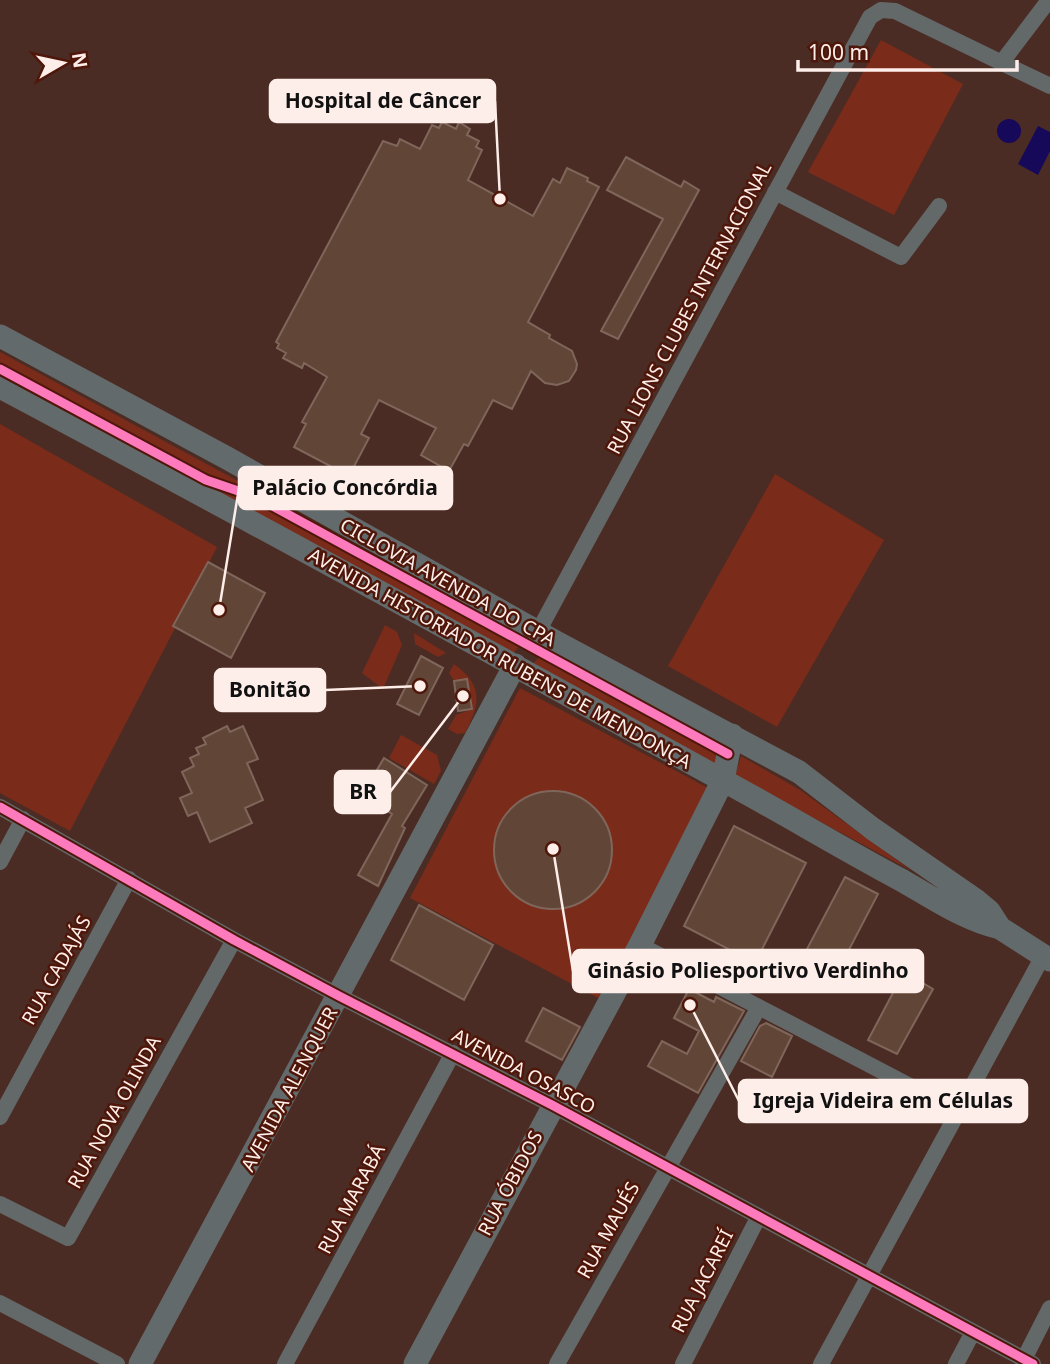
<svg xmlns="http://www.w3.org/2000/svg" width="1050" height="1364" font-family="'Noto Sans',sans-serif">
	<rect width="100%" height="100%" fill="#4b2c24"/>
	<path fill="#7b2b19" d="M881,40L963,84L894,215L808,172Z
		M0,352L526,637L513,654L0,376Z
		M0,424L217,547L70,831L0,793Z
		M775,474L884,540L777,727L668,666Z
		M385,625L397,632L402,645L383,689L362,673Z
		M414,633L446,653L438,657L415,644Z
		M545,650L716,741L720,747L715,764L532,665Z
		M454,664C483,685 481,703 465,733L457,734L448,729L456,715L472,709L467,679L454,681L449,673Z
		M520,688L710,789L600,999L410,898Z
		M401,735L437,755L441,771L434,784L389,758Z
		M741,756L800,790L912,871L735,776Z"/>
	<path fill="#170959" d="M997 131a12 12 0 1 1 24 0a12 12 0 1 1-24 0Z
		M1038,126L1050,132V151L1038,175L1018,164Z"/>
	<path fill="#614638" stroke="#7f665b" stroke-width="2" d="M442,122L456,129L459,122L470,129L467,135L479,141L476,147L482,150L468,180L533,216L553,179L560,183L567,168L588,178L587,181L599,187L528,322L550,335L549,338L572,351L577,364L576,370L569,381L557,385L545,383L531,371L512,409L493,400L468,446L464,444L449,471L421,455L436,428L379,400L361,434L369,438L349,476L294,447L306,424L302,422L327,377L304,363L302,368L283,358L286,353L277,348L279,344L276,342L383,141L397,146L400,139L420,149L432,125L439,128Z
		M626,157L681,187L684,181L699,190L618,339L601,331L663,219L607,190Z
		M208,562L265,593L231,658L173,626Z
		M421,656L443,668L419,715L397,704Z
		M467,679L472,709L458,711L454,681Z
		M227,726L230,732L243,726L258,759L247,763L263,800L245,808L252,823L210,842L197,812L188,816L180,798L192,793L182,772L194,766L190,758L199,754L196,748L206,744L203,738Z
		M384,758L427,785L402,826L405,828L378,886L358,875L392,814L362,795Z
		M494 850a59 59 0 1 1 118 0a59 59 0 1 1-118 0Z
		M734,826L806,863L755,963L684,926Z
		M845,877L878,894L840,967L807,949Z
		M419,905L493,945L464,1000L391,960Z
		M904,972L933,989L897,1054L868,1040Z
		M689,989L714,1002L716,997L744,1011L698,1093L648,1066L662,1041L687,1054L699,1031L674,1018Z
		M543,1008L580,1027L562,1060L526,1041Z
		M766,1023L792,1036L772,1077L741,1061L760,1026Z"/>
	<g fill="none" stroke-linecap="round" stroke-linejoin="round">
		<path stroke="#636869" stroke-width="16" d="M1002,62L1049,0
			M775,192L901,257L939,206
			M539,630L870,17L881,10L895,11L1050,86
			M0,807L234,940L339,996L552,1105L1033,1364
			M0,862L23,819
			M640,945L958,1111
			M0,1117L129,879
			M0,1204L68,1238L234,940
			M0,1303L117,1364
			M1024,1359L1050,1308
			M285,1364L453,1053
			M557,1364L759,1007
			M683,1364L759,1216
			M821,1364L1043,956
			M956,1364L973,1332"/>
		<path stroke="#636a6b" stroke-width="23" d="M0,336L227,458L556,642L799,772L873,829L977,901L989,911L1000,928L1050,960
			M0,387C239,514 476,644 713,775C777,809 839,847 903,881C934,899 965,920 1000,928
			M140,1364L515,665
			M415,1364L640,945L709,808L723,780L732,735"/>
		<defs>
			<path id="cycleway" d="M0,369L206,480L256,497L728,754
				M0,807L234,940L339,996L552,1105L1033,1364"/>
		</defs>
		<use href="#cycleway" stroke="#4f160a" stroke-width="13"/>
		<use href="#cycleway" stroke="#fd7abc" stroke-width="9"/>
	</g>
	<g text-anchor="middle" stroke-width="5" stroke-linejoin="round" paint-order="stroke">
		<g font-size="19" fill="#feeeea" stroke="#4f160a">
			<text transform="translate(689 308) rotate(-62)" y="7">RUA LIONS CLUBES INTERNACIONAL</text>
			<text transform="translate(448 582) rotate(29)" y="7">CICLOVIA AVENIDA DO CPA</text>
			<text transform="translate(500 658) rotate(29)" y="7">AVENIDA HISTORIADOR RUBENS DE MENDONÇA</text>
			<text transform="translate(56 970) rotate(-61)" y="7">RUA CADAJÁS</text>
			<text transform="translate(524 1071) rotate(28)" y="7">AVENIDA OSASCO</text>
			<text transform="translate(289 1089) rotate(-62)" y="7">AVENIDA ALENQUER</text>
			<text transform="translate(114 1112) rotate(-61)" y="7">RUA NOVA OLINDA</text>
			<text transform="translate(510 1183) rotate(-62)" y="7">RUA ÓBIDOS</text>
			<text transform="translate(351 1199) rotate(-62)" y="7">RUA MARABÁ</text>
			<text transform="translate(608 1230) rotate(-61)" y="7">RUA MAUÉS</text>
			<text transform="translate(702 1281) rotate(-63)" y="7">RUA JACAREÍ</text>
		</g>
	</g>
	<path fill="none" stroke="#feeeea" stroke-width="2.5" d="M500 199L495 101M219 610L239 488M420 686L325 690M463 696L390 792M553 849L573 971M690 1005L739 1101"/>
	<g fill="#feeeea" stroke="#4f160a" stroke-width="2.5">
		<circle cx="500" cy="199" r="7"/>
		<circle cx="219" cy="610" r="7"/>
		<circle cx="420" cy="686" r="7"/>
		<circle cx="463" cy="696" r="7"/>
		<circle cx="553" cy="849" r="7"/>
		<circle cx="690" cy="1005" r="7"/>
	</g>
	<g fill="#feeeea" stroke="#feeeea" stroke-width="2.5">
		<rect x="270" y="80" width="225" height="42" rx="7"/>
		<rect x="239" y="467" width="213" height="42" rx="7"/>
		<rect x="215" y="669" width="110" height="42" rx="7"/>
		<rect x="335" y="771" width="55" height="42" rx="7"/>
		<rect x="573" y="950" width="350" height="42" rx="7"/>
		<rect x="739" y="1080" width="288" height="42" rx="7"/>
	</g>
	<g font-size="21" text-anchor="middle" font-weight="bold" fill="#111">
		<text x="383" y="108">Hospital de Câncer</text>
		<text x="345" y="495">Palácio Concórdia</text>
		<text x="270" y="697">Bonitão</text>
		<text x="363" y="799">BR</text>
		<text x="748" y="978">Ginásio Poliesportivo Verdinho</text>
		<text x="883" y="1108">Igreja Videira em Células</text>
	</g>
	<g transform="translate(63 63) rotate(81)" stroke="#4f160a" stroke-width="5" paint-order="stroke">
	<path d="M0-5L12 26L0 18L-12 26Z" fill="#feeeea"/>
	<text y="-10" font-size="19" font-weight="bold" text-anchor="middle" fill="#feeeea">N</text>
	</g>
	<path d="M798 60v10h219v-10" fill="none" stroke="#feeeea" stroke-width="3.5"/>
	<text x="808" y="60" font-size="21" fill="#feeeea" stroke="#4f160a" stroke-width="5" paint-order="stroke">100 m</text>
</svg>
